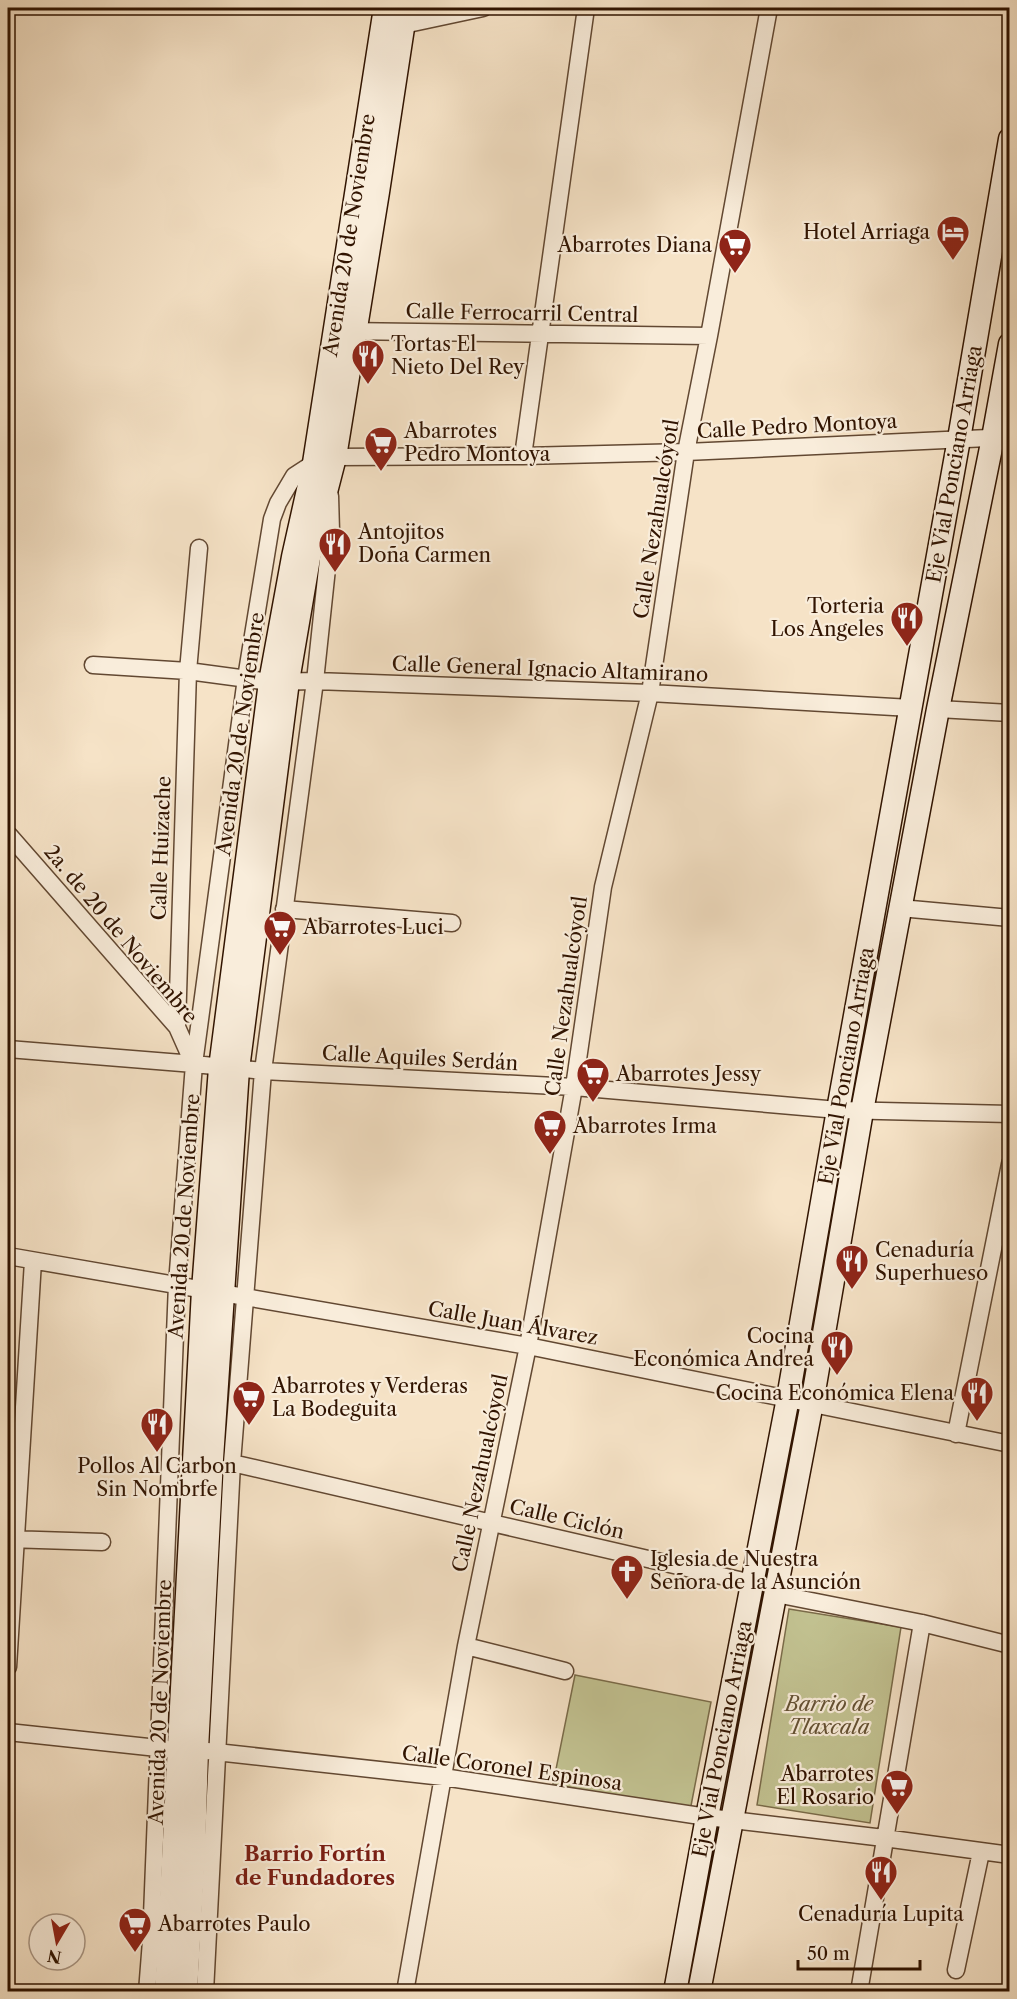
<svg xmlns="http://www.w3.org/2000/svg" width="1017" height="1999" font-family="'Libre Caslon Text',serif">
	<rect width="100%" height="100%" fill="#f6e3c7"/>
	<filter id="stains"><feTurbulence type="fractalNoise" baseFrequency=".00333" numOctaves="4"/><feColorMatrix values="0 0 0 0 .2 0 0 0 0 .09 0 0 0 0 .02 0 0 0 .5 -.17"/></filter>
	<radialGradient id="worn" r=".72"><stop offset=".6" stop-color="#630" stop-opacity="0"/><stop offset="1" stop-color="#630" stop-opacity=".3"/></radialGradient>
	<path fill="#c2c291" stroke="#7a6b49" stroke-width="1.5" d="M789,1609L901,1627L870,1823L757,1805Z
		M575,1675L711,1702L690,1811L553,1784Z"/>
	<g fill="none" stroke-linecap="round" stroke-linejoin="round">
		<defs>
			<path id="street" d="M394,27L483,8
				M344,331L709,336
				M523,456L586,8
				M93,665L188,671L270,682L315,681L650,693L911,708
				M938,709L1010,713
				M9,835L177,1027L193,1063
				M900,908L1010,918
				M284,909L452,923
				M177,1027L188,671L199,548
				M8,1049L194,1064L263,1071L574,1087L838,1110L1010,1114
				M8,1256L528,1346L1010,1444
				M956,1434L1010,1164
				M232,1463L752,1583
				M8,1539L102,1542
				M776,1594L922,1623L1010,1645
				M466,1646L565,1671
				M8,1667L33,1261
				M8,1732L167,1749
				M207,1751L443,1777L707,1817L884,1838L1010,1855
				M956,1970L981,1852
				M147,1992L151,1941L177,1284L194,1064L246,678L272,519L278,503L294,476L314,463L335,457L523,456L686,452L1010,437
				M205,1992L232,1463L263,1071L315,681L331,531L330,496
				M405,1992L466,1646L528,1346L574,1087L603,887L650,693L686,452L709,336L769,8
				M859,1992L922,1623"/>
			<path id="secondary" d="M166,1992L203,1290L220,1068L270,682L293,557L314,463L385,8
				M186,1992L194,1852L197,1750L212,1459L238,1069L288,681L309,558L335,457L378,192L406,8
				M675,1992L707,1817L788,1398L838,1110L959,439L1010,139
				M699,1992L812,1403L862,1111L938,709L993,438L1010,344"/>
		</defs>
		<use href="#street" stroke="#624832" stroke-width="19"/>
		<use href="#secondary" stroke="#311401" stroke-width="25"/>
		<use href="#street" stroke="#f9eddb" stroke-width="16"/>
		<use href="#secondary" stroke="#f9eddb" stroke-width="22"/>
	</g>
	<defs>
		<symbol id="hotel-pin" viewBox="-11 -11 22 30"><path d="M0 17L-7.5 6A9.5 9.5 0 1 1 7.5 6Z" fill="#8f2418" stroke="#f9eddb"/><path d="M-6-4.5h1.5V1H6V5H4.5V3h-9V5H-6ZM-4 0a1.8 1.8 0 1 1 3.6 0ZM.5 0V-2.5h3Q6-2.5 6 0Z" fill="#fff"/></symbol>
		<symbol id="supermarket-pin" viewBox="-11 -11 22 30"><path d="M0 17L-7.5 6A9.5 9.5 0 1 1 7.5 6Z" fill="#8f2418" stroke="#f9eddb"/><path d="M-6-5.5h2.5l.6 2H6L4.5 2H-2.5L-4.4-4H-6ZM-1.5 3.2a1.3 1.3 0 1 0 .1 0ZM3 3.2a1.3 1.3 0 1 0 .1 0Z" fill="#fff"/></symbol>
		<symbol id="restaurant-pin" viewBox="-11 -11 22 30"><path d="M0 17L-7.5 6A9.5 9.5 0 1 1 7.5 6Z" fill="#8f2418" stroke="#f9eddb"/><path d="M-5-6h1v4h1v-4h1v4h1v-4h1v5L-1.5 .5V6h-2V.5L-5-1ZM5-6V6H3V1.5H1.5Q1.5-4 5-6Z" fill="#fff"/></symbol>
		<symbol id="church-pin" viewBox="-11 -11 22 30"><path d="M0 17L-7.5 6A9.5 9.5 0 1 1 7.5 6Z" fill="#8f2418" stroke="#f9eddb"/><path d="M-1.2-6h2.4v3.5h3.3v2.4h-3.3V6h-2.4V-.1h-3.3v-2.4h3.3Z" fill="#fff"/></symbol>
	</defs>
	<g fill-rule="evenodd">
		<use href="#hotel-pin" x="934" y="213" width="38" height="52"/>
		<use href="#supermarket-pin" x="716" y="226" width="38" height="52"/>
		<use href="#restaurant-pin" x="349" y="337" width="38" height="52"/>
		<use href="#supermarket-pin" x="362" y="424" width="38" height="52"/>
		<use href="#restaurant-pin" x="316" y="525" width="38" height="52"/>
		<use href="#restaurant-pin" x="888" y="599" width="38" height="52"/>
		<use href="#supermarket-pin" x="261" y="908" width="38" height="52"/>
		<use href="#supermarket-pin" x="574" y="1055" width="38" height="52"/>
		<use href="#supermarket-pin" x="531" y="1107" width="38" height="52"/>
		<use href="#restaurant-pin" x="833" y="1242" width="38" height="52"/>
		<use href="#restaurant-pin" x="818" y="1328" width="38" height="52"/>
		<use href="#restaurant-pin" x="958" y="1374" width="38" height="52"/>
		<use href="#supermarket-pin" x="230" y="1378" width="38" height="52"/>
		<use href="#restaurant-pin" x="138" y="1405" width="38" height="52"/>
		<use href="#church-pin" x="608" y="1552" width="38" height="52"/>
		<use href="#supermarket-pin" x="878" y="1767" width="38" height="52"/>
		<use href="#restaurant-pin" x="862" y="1853" width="38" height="52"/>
		<use href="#supermarket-pin" x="116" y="1905" width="38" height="52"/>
	</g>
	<g text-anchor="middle" stroke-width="4.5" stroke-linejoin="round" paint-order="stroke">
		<g font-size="20" fill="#311401" stroke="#f9eddb" text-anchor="start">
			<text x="930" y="239" text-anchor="end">Hotel Arriaga</text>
			<text x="712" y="252" text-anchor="end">Abarrotes Diana</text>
			<text x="391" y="351">Tortas El<tspan x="391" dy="23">Nieto Del Rey</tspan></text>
			<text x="404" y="438">Abarrotes<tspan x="404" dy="23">Pedro Montoya</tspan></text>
			<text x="358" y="539">Antojitos<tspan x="358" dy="23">Doña Carmen</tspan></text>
			<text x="884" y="613" text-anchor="end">Torteria<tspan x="884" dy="23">Los Angeles</tspan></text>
			<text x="303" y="934">Abarrotes Luci</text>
			<text x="616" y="1081">Abarrotes Jessy</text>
			<text x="573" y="1133">Abarrotes Irma</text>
			<text x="875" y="1257">Cenaduría<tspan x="875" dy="23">Superhueso</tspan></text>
			<text x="814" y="1343" text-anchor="end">Cocina<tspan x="814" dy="23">Económica Andrea</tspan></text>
			<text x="272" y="1393">Abarrotes y Verderas<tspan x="272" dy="23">La Bodeguita</tspan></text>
			<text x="954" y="1400" text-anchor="end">Cocina Económica Elena</text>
			<text x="157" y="1473" text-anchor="middle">Pollos Al Carbon<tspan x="157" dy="23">Sin Nombrfe</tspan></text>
			<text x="650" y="1566">Iglesia de Nuestra<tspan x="650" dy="23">Señora de la Asunción</tspan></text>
			<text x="874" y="1781" text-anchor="end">Abarrotes<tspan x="874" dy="23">El Rosario</tspan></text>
			<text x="881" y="1921" text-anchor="middle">Cenaduría Lupita</text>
			<text x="158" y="1931">Abarrotes Paulo</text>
		</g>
		<g font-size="20" fill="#311401" stroke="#f9eddb">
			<text transform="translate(349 235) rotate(-81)" y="7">Avenida 20 de Noviembre</text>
			<text transform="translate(522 313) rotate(1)" y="7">Calle Ferrocarril Central</text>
			<text transform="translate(797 426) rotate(-3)" y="7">Calle Pedro Montoya</text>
			<text transform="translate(954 464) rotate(-80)" y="7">Eje Vial Ponciano Arriaga</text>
			<text transform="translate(656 519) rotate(-81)" y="7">Calle Nezahualcóyotl</text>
			<text transform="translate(550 669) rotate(2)" y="7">Calle General Ignacio Altamirano</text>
			<text transform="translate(240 734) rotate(-82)" y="7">Avenida 20 de Noviembre</text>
			<text transform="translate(161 848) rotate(-88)" y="7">Calle Huizache</text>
			<text transform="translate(121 934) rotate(50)" y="7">2a. de 20 de Noviembre</text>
			<text transform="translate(566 996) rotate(-82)" y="7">Calle Nezahualcóyotl</text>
			<text transform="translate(420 1058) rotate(3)" y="7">Calle Aquiles Serdán</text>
			<text transform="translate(846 1066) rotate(-80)" y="7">Eje Vial Ponciano Arriaga</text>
			<text transform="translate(184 1216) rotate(-86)" y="7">Avenida 20 de Noviembre</text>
			<text transform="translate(513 1323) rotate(10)" y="7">Calle Juan Álvarez</text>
			<text transform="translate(480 1473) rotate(-78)" y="7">Calle Nezahualcóyotl</text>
			<text transform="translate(567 1519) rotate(13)" y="7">Calle Ciclón</text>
			<text transform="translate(160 1702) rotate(-88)" y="7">Avenida 20 de Noviembre</text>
			<text transform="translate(722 1739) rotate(-79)" y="7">Eje Vial Ponciano Arriaga</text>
			<text transform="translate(512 1768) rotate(8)" y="7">Calle Coronel Espinosa</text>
		</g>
		<g font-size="20" font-style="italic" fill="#645133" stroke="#f9eddb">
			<text x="829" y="1711">Barrio de<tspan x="829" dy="23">Tlaxcala</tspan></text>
		</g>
		<g font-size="21" font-weight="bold" fill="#7a1f14" stroke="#f9eddb">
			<text x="315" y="1861">Barrio Fortín<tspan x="315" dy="24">de Fundadores</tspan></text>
		</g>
	</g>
	<rect width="1017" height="1999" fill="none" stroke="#f6e3c7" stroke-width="30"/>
	<rect x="9" y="9" width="999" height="1981" fill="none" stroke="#311401" stroke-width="3"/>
	<rect x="15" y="15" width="987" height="1969" fill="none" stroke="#311401" stroke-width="1.5"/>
	<g transform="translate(57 1942) rotate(190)"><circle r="28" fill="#f9eddb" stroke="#a99684" stroke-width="1.5"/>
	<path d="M0-4.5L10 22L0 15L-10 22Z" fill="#8f2418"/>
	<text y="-9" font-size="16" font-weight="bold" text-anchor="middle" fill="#311401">N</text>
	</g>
	<path d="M798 1960v9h122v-9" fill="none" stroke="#311401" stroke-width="3"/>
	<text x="807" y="1960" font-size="18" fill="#311401" stroke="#f9eddb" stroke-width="4.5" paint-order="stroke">50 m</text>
	<rect width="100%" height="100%" filter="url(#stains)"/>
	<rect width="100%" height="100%" fill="url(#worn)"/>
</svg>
